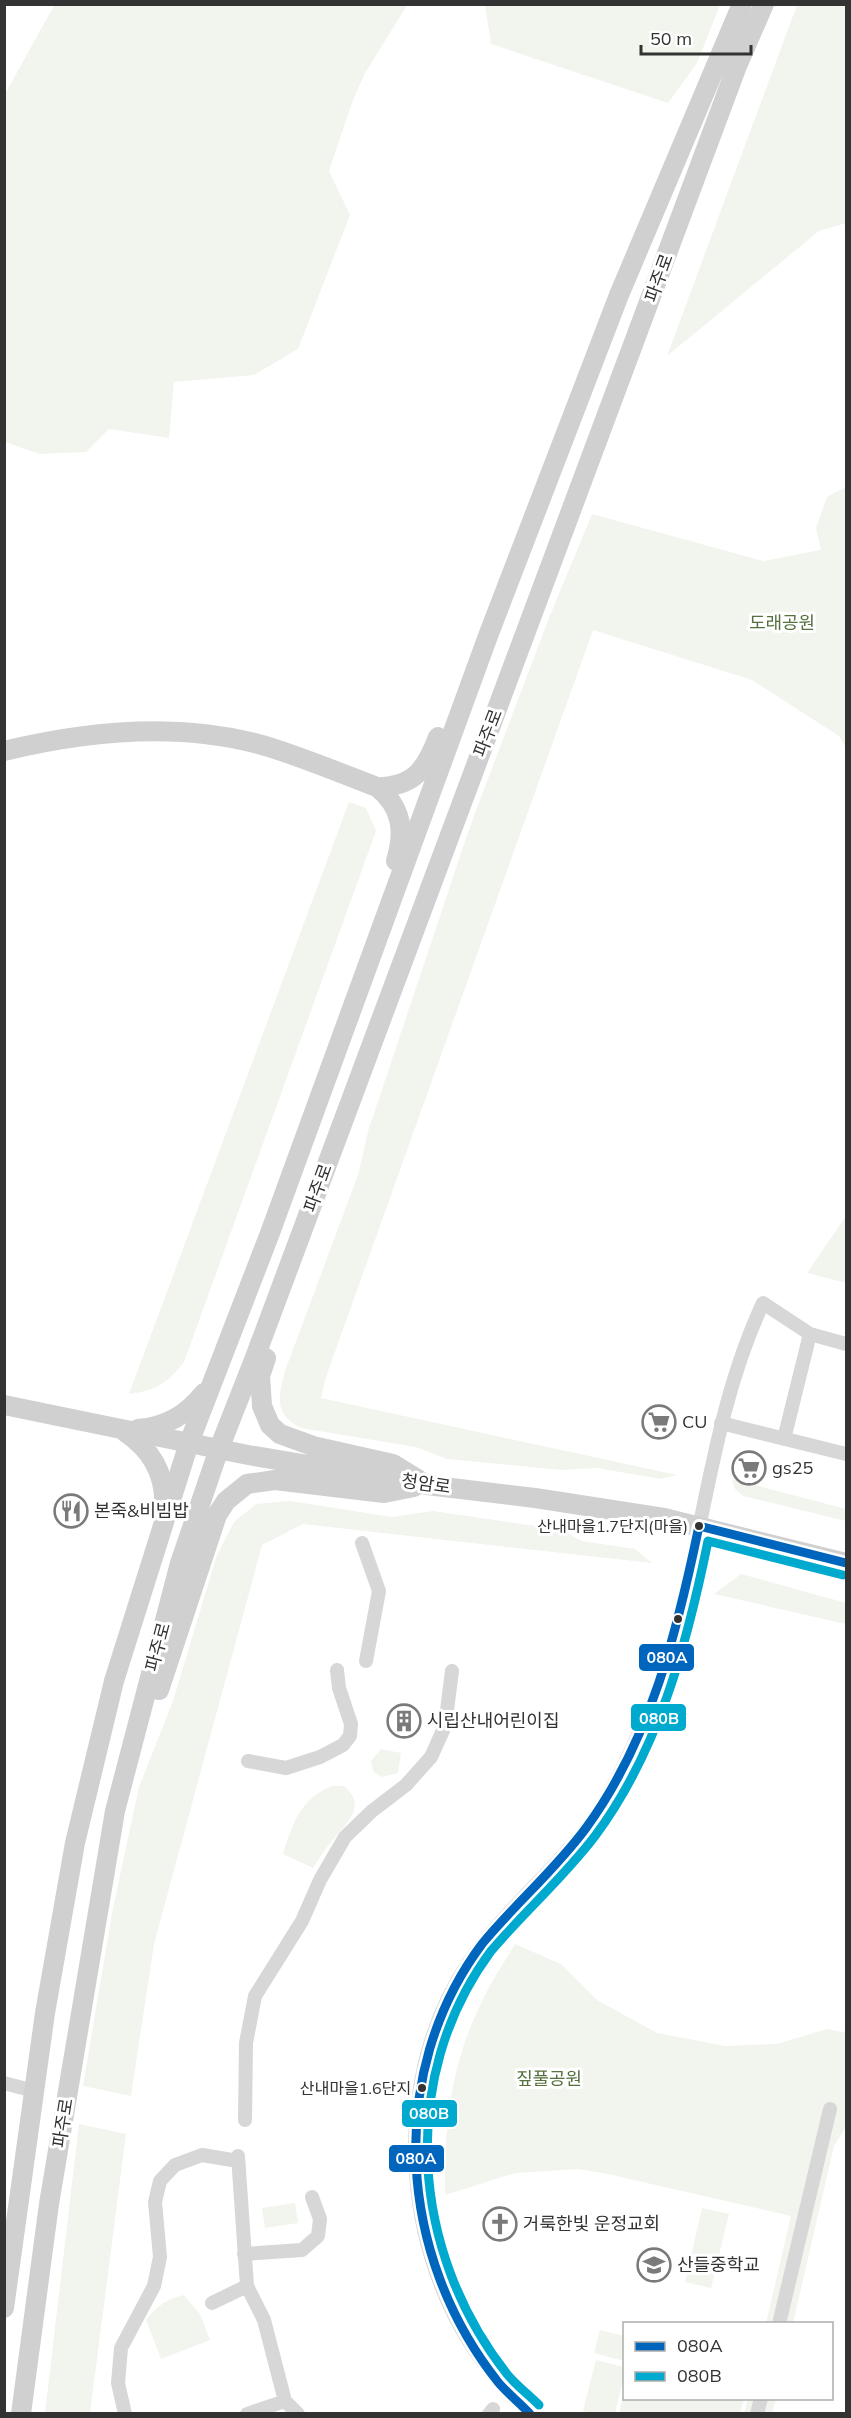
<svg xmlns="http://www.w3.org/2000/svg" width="851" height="2418" font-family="Mulish,'Noto Sans KR',sans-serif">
	<rect width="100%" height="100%" fill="#fff"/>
	<path fill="#f1f5ed" d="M55,4H405L406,7L365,73L353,100L329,171L350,215L298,349L254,375L174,382L169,438L109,429L86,452L40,454L5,442V94Z
		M485,5V4L720,5L697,63L668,103L491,44Z
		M797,5H846V223L819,231L667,356Z
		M846,487V748L839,736L752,680L593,630L326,1377L321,1398L677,1475L661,1479L597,1468L562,1470L447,1459L416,1447L301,1428C274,1414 278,1398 285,1371L358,1175L369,1128L472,821L549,618L592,514L763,561L821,550L816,528L827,497Z
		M349,802L366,808L376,831L184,1362C166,1384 157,1390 129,1394Z
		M846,1216V1283L807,1273Z
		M732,1479L846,1509V1521L743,1496L735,1489Z
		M290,1501L392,1517L433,1511L562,1530L582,1541L635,1549L652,1563L303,1524L262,1545L154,1944L131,2096L83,2086L113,1908L139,1787L173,1701L217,1555L234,1522L256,1504Z
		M741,1574L846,1603V1624L714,1594Z
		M381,1749L401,1753L398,1773L381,1777L373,1771L371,1761Z
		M332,1786H344C368,1807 346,1823 332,1841C325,1849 319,1859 313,1868L283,1854C293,1823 300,1799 332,1786Z
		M515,1944L561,1964L597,2000L657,2033L725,2046L777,2044L827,2029L846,2033V2127L834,2146L793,2323H766L791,2216L608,2174L578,2169L515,2173L445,2195C444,2132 450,2070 477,2012C487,1988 502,1966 515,1944Z
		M79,2124L126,2134L90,2413H45Z
		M295,2203L298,2223L265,2228L262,2208Z
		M702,2208L729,2214L711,2288L685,2282Z
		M184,2295L200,2314L210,2340L161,2359L146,2320C157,2306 166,2299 184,2295Z
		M600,2330L624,2336V2361L594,2353Z
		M596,2360L624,2367V2376L615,2413H594L583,2411Z
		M624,2393V2398L744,2399L740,2413H619Z
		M748,2399H776L772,2413L744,2414Z"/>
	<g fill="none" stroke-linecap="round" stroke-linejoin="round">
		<path stroke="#d7d7d7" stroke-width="14" d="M721,1423L846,1454
			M784,1439L810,1334
			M362,1543L379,1591L366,1661
			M248,1761L286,1768L320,1757L343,1745L350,1736L351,1724L339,1688L337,1670
			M4,2083L34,2091
			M245,2120L246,2043L255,1996L302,1921L320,1880L345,1837L372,1811L406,1785L431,1757L445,1726L452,1671
			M238,2156L247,2286L264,2320L285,2401L298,2414
			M244,2254L302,2250L318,2236L320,2219L312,2197
			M212,2303L247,2286
			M779,2324L830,2109
			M125,2414L118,2383L121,2348L154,2286L160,2257L155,2202L160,2181L175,2165L202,2155L238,2161
			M247,2414L285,2401
			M489,2414L493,2409
			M531,2414C521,2404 509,2394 500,2383C402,2272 385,2086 469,1962C501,1915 547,1877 583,1832C612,1795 632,1750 650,1707C703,1577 703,1431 763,1303L810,1334L846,1344
			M757,2414L761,2398"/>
		<path stroke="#d0d0d0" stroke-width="20" d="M4,751C91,730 189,721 275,749C309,760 343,774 377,787C402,807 405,831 396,861
			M377,787C414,787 426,769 438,737
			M266,1358L260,1376L262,1406L270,1425L280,1434L313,1446L393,1464L419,1480
			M4,1405L248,1455L427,1485L535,1498L664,1518L846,1563
			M138,1429C166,1427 186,1415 204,1393
			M125,1432C152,1450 166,1475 164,1508
			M159,1690L217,1515L226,1501L247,1484L275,1480L384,1493L414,1487
			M4,2308L45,2013L75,1843L114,1681L189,1443L270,1233L488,636L619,295L742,4
			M21,2414L49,2204L115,1811L180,1563L219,1449L254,1360L737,66L764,4"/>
		<defs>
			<path id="bus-1" d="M530,2414C520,2403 507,2393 498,2382C398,2256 385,2074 482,1944C515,1904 555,1870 586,1828C651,1739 677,1632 699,1526L846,1563"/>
			<path id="bus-2" d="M539,2405C529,2395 516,2385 507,2374C411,2252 397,2078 491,1951C524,1912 564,1877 595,1836C659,1750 687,1644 708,1541L843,1575"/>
		</defs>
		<use href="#bus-1" stroke="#fff" stroke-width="14"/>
		<use href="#bus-2" stroke="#fff" stroke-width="14"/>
		<use href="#bus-1" stroke="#0065bd" stroke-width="9"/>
		<use href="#bus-2" stroke="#00a9ce" stroke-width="9"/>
	</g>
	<defs>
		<symbol id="supermarket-ring" viewBox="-11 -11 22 22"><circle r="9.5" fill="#fff" stroke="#7a7a7a" stroke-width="1.5"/><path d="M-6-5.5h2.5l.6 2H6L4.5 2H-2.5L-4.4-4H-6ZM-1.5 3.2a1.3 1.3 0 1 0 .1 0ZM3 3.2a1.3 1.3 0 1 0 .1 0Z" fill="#7a7a7a"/></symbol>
		<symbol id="restaurant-ring" viewBox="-11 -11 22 22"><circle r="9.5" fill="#fff" stroke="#7a7a7a" stroke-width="1.5"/><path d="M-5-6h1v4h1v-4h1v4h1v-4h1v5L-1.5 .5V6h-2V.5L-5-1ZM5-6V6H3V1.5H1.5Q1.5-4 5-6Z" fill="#7a7a7a"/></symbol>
		<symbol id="building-ring" viewBox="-11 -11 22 22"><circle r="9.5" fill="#fff" stroke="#7a7a7a" stroke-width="1.5"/><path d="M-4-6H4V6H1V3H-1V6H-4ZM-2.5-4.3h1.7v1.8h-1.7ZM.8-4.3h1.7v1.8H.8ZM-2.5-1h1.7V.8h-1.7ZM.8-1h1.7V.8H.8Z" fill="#7a7a7a"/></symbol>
		<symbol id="church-ring" viewBox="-11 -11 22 22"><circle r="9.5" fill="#fff" stroke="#7a7a7a" stroke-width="1.5"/><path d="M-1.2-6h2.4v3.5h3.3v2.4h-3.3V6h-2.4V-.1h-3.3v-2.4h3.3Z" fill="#7a7a7a"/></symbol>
		<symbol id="school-ring" viewBox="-11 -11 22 22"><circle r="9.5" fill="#fff" stroke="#7a7a7a" stroke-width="1.5"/><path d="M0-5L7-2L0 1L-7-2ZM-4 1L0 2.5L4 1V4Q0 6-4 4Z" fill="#7a7a7a"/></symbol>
	</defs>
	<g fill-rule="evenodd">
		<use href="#supermarket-ring" x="640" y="1403" width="38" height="38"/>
		<use href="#supermarket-ring" x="730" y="1449" width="38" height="38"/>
		<use href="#restaurant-ring" x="52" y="1492" width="38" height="38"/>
		<use href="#building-ring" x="385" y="1702" width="38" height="38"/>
		<use href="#church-ring" x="481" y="2205" width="38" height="38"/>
		<use href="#school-ring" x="635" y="2246" width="38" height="38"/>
	</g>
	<g fill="#333" stroke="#fff" stroke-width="2">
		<circle cx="699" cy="1526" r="5"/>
		<circle cx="678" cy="1619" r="5"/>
		<circle cx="422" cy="2088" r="5"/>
	</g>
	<g text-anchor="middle" stroke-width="6" stroke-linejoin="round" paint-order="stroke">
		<g font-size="16" fill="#333" stroke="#fff" text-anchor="end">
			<text x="688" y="1532">산내마을1.7단지(마을)</text>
			<text x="411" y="2094">산내마을1.6단지</text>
		</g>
		<g font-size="18" fill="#333" stroke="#fff">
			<text transform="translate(659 278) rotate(-70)" y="6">파주로</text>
			<text transform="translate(488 733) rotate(-69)" y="6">파주로</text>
			<text transform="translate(318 1188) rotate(-70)" y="6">파주로</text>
			<text transform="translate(426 1484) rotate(8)" y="6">청암로</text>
			<text transform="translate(158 1647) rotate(-75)" y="6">파주로</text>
			<text transform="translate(63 2123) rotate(-81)" y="6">파주로</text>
		</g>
		<g font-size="18" fill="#56703f" stroke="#fff">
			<text x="782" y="629">도래공원</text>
			<text x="549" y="2085">짚풀공원</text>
		</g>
		<g font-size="18" fill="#333" stroke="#fff" text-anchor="start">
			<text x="682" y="1428">CU</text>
			<text x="772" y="1474">gs25</text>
			<text x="94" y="1517">본죽&amp;비빔밥</text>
			<text x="427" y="1727">시립산내어린이집</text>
			<text x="523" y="2230">거룩한빛 운정교회</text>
			<text x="677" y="2271">산들중학교</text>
		</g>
	</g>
	<g stroke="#fff" stroke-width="2">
		<rect x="638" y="1643" width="57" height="29" rx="6" fill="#0065bd"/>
		<rect x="630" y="1703" width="57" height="29" rx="6" fill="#00a9ce"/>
		<rect x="401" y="2099" width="57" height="29" rx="6" fill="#00a9ce"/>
		<rect x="388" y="2144" width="57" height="29" rx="6" fill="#0065bd"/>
	</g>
	<g font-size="16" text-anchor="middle" font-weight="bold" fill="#fff">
		<text x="667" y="1663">080A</text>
		<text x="659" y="1724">080B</text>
		<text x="429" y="2119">080B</text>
		<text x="416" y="2164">080A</text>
	</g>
	<rect width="851" height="2418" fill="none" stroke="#333333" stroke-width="12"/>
	<rect x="623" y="2322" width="210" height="78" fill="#ffffff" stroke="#adadad" stroke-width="1.5"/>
	<rect x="635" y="2342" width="30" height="9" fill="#0065bd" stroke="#adadad" stroke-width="1.5"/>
	<text x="677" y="2352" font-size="18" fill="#333333">080A</text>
	<rect x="635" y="2372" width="30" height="9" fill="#00a9ce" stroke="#adadad" stroke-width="1.5"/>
	<text x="677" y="2382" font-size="18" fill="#333333">080B</text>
	<path d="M641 45v9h110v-9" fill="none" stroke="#333333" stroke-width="3"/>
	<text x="650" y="45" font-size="18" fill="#333333" stroke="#ffffff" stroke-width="4.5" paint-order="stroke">50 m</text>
</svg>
